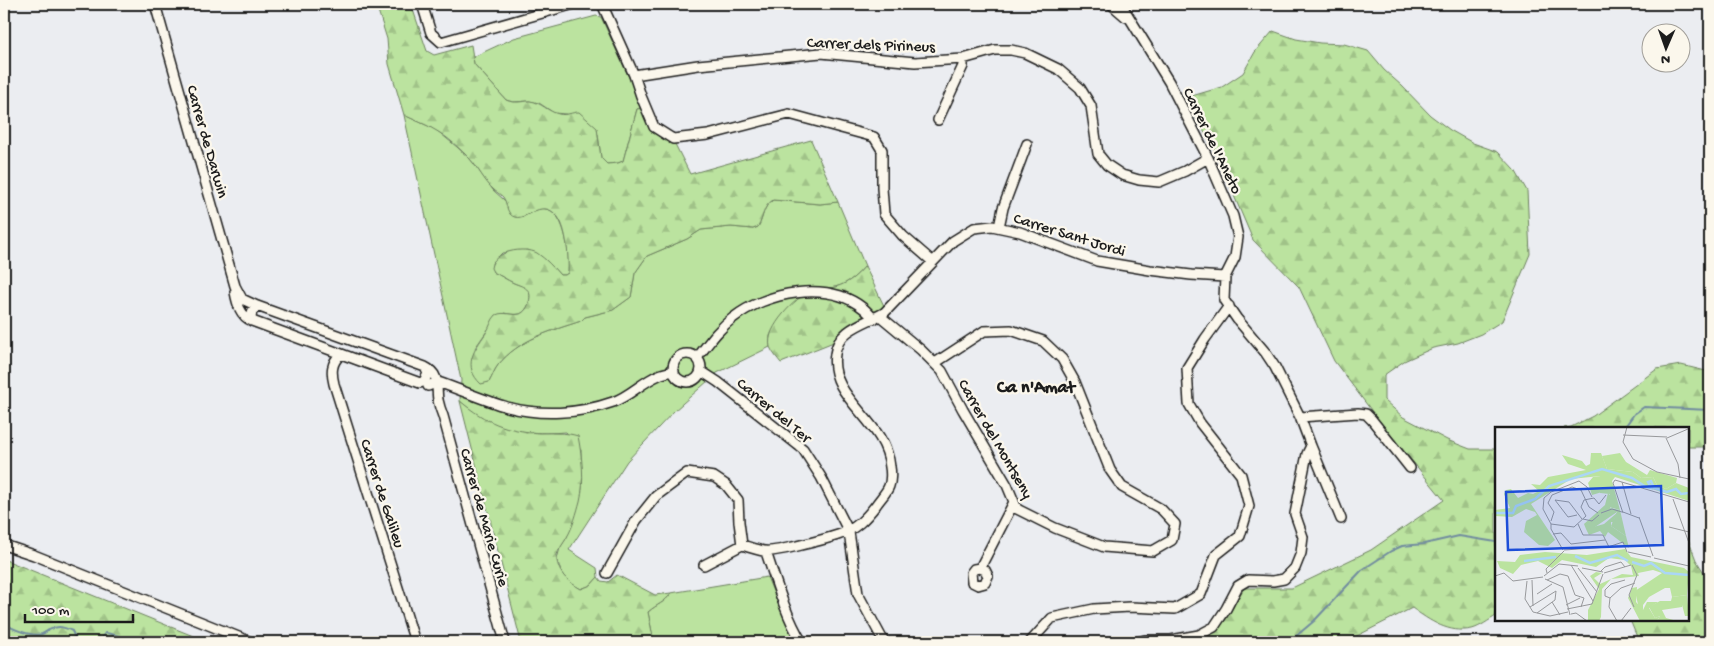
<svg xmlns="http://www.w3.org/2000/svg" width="1714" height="646" font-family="'Gochi Hand',sans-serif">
	<defs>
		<pattern id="forest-firs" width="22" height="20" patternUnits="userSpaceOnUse" patternTransform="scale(1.25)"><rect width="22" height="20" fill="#bbe39f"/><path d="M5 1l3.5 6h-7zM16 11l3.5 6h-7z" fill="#a0c288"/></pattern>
	</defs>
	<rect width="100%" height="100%" fill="#ebedf1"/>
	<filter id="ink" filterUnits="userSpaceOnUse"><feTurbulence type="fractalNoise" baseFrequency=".02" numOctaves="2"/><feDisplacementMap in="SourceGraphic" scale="10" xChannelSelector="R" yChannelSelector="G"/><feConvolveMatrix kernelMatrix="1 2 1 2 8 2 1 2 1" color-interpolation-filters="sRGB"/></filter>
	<g filter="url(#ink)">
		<path fill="#bbe39f" stroke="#6c805e" d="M596,16L601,17L643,108L637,109L623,161L618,163L607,164L601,158L598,134L566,114L554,113L539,103L529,101L513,102L506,100L474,64L473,57L514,38Z
			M404,115L435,129L457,147L471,160L493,190L523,217C530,213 538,207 546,209C566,212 570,257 568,273L565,275H560L546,260L528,250L502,253L492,263L493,272C500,275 507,280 514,283C518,285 522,285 526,287C534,294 529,310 520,314C514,315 509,314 504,313L489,328L475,348L489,382C492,377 494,370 498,365C519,339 551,331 581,321L585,317L613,310L631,297L635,273L647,256L687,239L701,230L731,227L753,229L758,227C764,217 762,207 773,200L820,204L838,202L865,266C856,277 845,286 830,288C825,288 820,287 815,288C803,292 773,324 770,336C769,339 770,344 770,347L717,373L674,411L627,461L569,550L597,568L598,577L591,585L581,589L568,582L561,572L557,559L560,548L567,537L582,489L581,450L566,432C540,434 509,433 485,420C476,415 468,408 460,401L461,380Z
			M767,577L794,642H654L648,612C657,604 665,603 671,593Z"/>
		<path fill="url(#forest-firs)" stroke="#6c805e" d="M376,4H411L427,51L434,55L471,45L474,64L506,100C515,104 521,101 530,101C541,102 548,112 559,114C566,116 572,112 579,112L597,128L601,158L607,164L618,163L623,161L637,109L643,108L651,127L658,136L674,142L690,174L811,140L838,202L820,204L773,200C762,207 764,217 758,227L753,229L731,227L701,230L687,239L647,256L635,273L631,297L613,310L585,317L581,321C551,331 519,339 498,365C494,370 492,377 489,382L481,384C462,366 474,350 486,333C490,327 491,320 496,315C504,311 512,316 520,314C525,312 528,307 529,302C533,289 524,287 514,283C507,280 500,275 493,272L491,268C493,251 524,246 537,253C546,259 553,267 560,275H565L568,273C569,259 567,229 558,217C540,194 523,228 510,214C506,209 507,202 503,197C500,194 496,192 494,190C484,181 479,169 470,159C460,149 448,137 435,130C426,124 414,120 404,115L389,64L387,39Z
			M1273,31L1296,39L1320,43L1344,44L1368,51L1384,70L1402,86L1430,115L1450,130L1473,143L1498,152L1515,170L1527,191L1530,254L1502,321L1481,334L1458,343L1433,348L1404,361L1384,375V400L1403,417L1447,440L1470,449H1496V616C1489,620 1480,627 1472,629C1449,634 1430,621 1412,608L1345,642H1201L1225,621L1244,588H1292L1371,550L1444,500L1374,414L1334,361L1299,287L1253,240L1214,149L1185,98L1222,87L1243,73L1255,52Z
			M865,266L885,308L836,341L781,363C777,358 772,352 770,347C765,327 796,298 811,290C817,286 824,288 830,288C845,286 856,277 865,266Z
			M1681,365L1710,372V447H1688V428H1564L1571,427L1593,416L1657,369Z
			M460,401C487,423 505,430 539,433C553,433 565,432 578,436C582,457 585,481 580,501C577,512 573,527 567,537C563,545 555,552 557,561C560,576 569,582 581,589L591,585L598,577L601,581L608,582L617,575L655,595L671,593C665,603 657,604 648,612L654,642H521Z
			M1688,539L1696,560L1710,582V642H1639L1630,620H1688Z
			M4,560L8,561L208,642H4Z"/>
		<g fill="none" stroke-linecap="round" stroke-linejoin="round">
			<path stroke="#718c9f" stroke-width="2" d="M1624,428L1634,414L1644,407L1710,410
				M4,623C12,629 32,637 42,634C45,633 47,631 49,630C58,625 64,627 72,631L77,642
				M99,642L105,633C119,635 131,641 145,642
				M1289,642L1314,621L1362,570L1391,551L1402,546L1424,544L1459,536L1496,542"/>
			<defs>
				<path id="minor" d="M155,4L235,286L242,299L257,306L425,367C440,374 436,386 438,400C439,405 441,411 443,416L505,642
					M422,4L431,33L441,42L574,4
					M602,4L634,75L641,96L654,127L673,139L708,135L789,114L874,137L882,150V188L884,214L903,236L933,262
					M1111,4L1126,17
					M1121,4L1169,82L1208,158L1233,216L1238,237L1235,257L1225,277L1224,300L1237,319L1265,352L1275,367L1300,417L1311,446L1307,454L1295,514L1303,537L1301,553L1295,568L1284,579L1273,581L1248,580L1238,586L1226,609L1214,627L1199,635L1171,640H1145L1137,642
					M634,75L698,65L821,53L915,62L963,59L995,50H1011L1025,53L1058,69L1080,88L1091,106L1098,154L1107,165L1122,175L1139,180L1159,182L1185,171L1208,158
					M938,120L963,66V59
					M999,227L1003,208L1027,144
					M235,292C237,303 240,316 252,321
					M257,306C252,310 250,314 252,321L420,383L424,381L428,374L425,367
					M880,316L921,350L942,371L963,410L1007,485L1017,509L1055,528L1104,547L1153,551L1172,540L1175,524L1161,509L1122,487L1110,470L1075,382L1062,359L1043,341L1011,330L984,331L935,363
					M341,354C331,363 331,372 334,384L415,642
					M673 368a14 14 0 1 1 28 0a14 14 0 1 1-28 0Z
					M697,358C708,344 718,329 733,318C766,292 827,280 863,308C867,311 870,315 874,319
					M701,371L718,382L803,449L821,477L849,532L858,594L884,642
					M428,386L438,382C461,390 483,400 507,407C541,416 579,414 613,402C630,396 642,382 659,375C663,373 669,372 674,371
					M1300,417L1358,413L1366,414L1372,420L1410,468
					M1311,446L1341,519
					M4,545L34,555L251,642
					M742,545C749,547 757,550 764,551C774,553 826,539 838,535C855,530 866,518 876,505C880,499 887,492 889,486C891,481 891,472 890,467C886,420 828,399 835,354C838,328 867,323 885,312L953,241L974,228L992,226L1020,232L1097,261L1150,270L1191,275L1225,277
					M766,552C775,579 787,619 802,642
					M704,565L742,545
					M980,568L985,570L988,576L985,583L978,585L972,582L971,573L974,569L980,568L1014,502
					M607,573L636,521L656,496L687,473L714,477L726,485L738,500L739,522L742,545
					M1030,642L1052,618L1094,609L1130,607L1175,609L1201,594L1216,555L1240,536L1249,506L1241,475L1200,423L1189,404L1187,368L1205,339L1229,306"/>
			</defs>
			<use href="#minor" stroke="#1c1c1c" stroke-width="12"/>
			<use href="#minor" stroke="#fbf7ec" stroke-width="9"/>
		</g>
	</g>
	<g text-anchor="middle" stroke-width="4.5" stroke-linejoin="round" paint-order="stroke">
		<g font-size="16" fill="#1c1c1c" stroke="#fbf7ec">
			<text transform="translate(871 43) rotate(2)" y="6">Carrer dels Pirineus</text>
			<text transform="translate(1214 140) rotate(64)" y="6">Carrer de l'Aneto</text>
			<text transform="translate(209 141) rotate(74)" y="6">Carrer de Darwin</text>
			<text transform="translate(1070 233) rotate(17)" y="6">Carrer Sant Jordi</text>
			<text transform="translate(775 409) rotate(40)" y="6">Carrer del Ter</text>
			<text transform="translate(997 438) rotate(60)" y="6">Carrer del Montseny</text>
			<text transform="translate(384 493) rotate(72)" y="6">Carrer de Galileu</text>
			<text transform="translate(486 517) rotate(74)" y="6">Carrer de Marie Curie</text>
		</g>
		<g font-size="18" font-weight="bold" fill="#1c1c1c" stroke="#fbf7ec">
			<text x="1036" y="392">Ca n'Amat</text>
		</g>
	</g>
	<g transform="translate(1495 427)">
		<rect width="194" height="194" fill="#ebedf1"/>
		<path d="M125,26L131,35L152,48L155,43L182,51L181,56L171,62L162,58L158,50L146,51L138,45L112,42L107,29ZM106,49L107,65L97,68L93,56L98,50ZM113,66L116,69L115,81L125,83L131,109L116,99L122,85L97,102H91L89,97L110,78ZM142,160L141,175L148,183L152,175H163L154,181L160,191L165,189L162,194H145L133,171L137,161ZM192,168L194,189H190L186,174H176L177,170Z" fill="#bbe39f"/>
		<path d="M96,26H106L112,42L138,45L146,51L158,50L162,58L171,62L181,56L194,61V74L120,50L117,54L125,83L114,80L115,67L105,66V49L76,52L36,77L60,113L53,119L44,118L29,105L31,94L42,88L40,85L31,82L17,90L0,89V83L15,81L9,67L11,63L16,62L23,71L33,66L38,67L44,64L36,57L45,58L53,50L91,43L73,37L67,28L87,34L91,39L95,37ZM123,85L119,93L123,96L116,95V99L131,109L134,121L113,105L110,110L105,104L94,108L91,102L109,97ZM130,122L136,130L189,141L194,145L192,168L177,170L175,161H170L154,170L148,178V183L144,182L140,164L167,146L158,143L143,146L144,149L116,152L107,162L106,190L104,194H93V183L104,162L95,149L101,145L107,146L99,151L105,157L127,147L138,148L136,139L130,133L114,131L101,140L67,133L57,141L43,134L26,138L18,147L5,141L2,134L20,135L25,128L50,125L92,128ZM165,174H188L187,180L167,183L171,191L182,194H162L165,189L160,191L154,180Z" fill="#bbe39f"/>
		<path fill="none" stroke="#aad6f6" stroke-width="2.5" d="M0,86H18L21,79L40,72L54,59L107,42L137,51L151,60L156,61L153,55L156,54L159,61L172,65L181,62L186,67L194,66M80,129L95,136L122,128L133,134M29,134L61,130M137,135L149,139L156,136L170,146L194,148"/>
		<path fill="none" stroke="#98999c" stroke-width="1" d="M132,0L128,15L138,32L162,45L194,52M128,8L172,10M171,11L183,37L185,51M172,11L193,2M127,55L136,87M178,72L194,116M128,85L144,91M106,86L117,82L127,85M128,86L118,56L120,53L194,75M82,88L73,90L60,73L74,75L87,92M144,90L158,129M88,92L97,94L104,88M56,94L59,85L53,76L57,68L77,60L86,63L94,80L103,86M56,97L48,82L49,71L56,65L84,54L92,60L97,70M56,97L79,100L91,89L86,80L89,73L99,71L104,77L111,68M56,97V102L68,123M83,97L88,108H108L114,120M174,100L194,105M58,107L66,106L76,117L110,113M69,123L113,120L128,115L132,125M133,125L156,130M159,131L194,139M76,138L98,174M137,138L142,148L134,168L139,180M83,141L102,165M87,141L108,145M105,145L110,140L126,135L130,140M52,146L51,142L69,124M109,146L136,138M0,149L9,146L18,154L48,150M49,149L64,137L83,139M50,152L68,160L75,188M37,153L38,179M52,153L65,147L73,149L80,168L89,171L86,180M32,154L30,172L38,185L55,189L73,185M42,167L57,157M115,171L110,169V163L116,157L130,153M57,175L65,188M71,178L85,171M35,180L61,164L60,173L42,186M72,182L97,177L108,147M76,187L81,186L92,194M122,194L114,180L115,171L126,161L140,156M126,194L136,181"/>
		<path fill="#1d4ed8" fill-opacity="0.15" stroke="#1d4ed8" stroke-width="2.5" d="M166,59L168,118L13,123L11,65Z"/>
		<rect width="194" height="194" fill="none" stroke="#1c1c1c" stroke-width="2.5"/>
	</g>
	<rect width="1714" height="646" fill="none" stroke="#fbf7ec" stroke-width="20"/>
	<rect x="10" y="10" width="1694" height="626" fill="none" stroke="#1c1c1c" stroke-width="2" filter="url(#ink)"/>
	<g transform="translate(1666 48) rotate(182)"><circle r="24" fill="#fbf7ec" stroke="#a29f99"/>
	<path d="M0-4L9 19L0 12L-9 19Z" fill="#1c1c1c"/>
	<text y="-8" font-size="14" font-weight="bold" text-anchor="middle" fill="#1c1c1c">N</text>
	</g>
	<path d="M25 614v8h108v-8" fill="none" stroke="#1c1c1c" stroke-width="2.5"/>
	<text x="32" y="614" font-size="15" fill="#1c1c1c" stroke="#fbf7ec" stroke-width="4" paint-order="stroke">100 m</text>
</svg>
